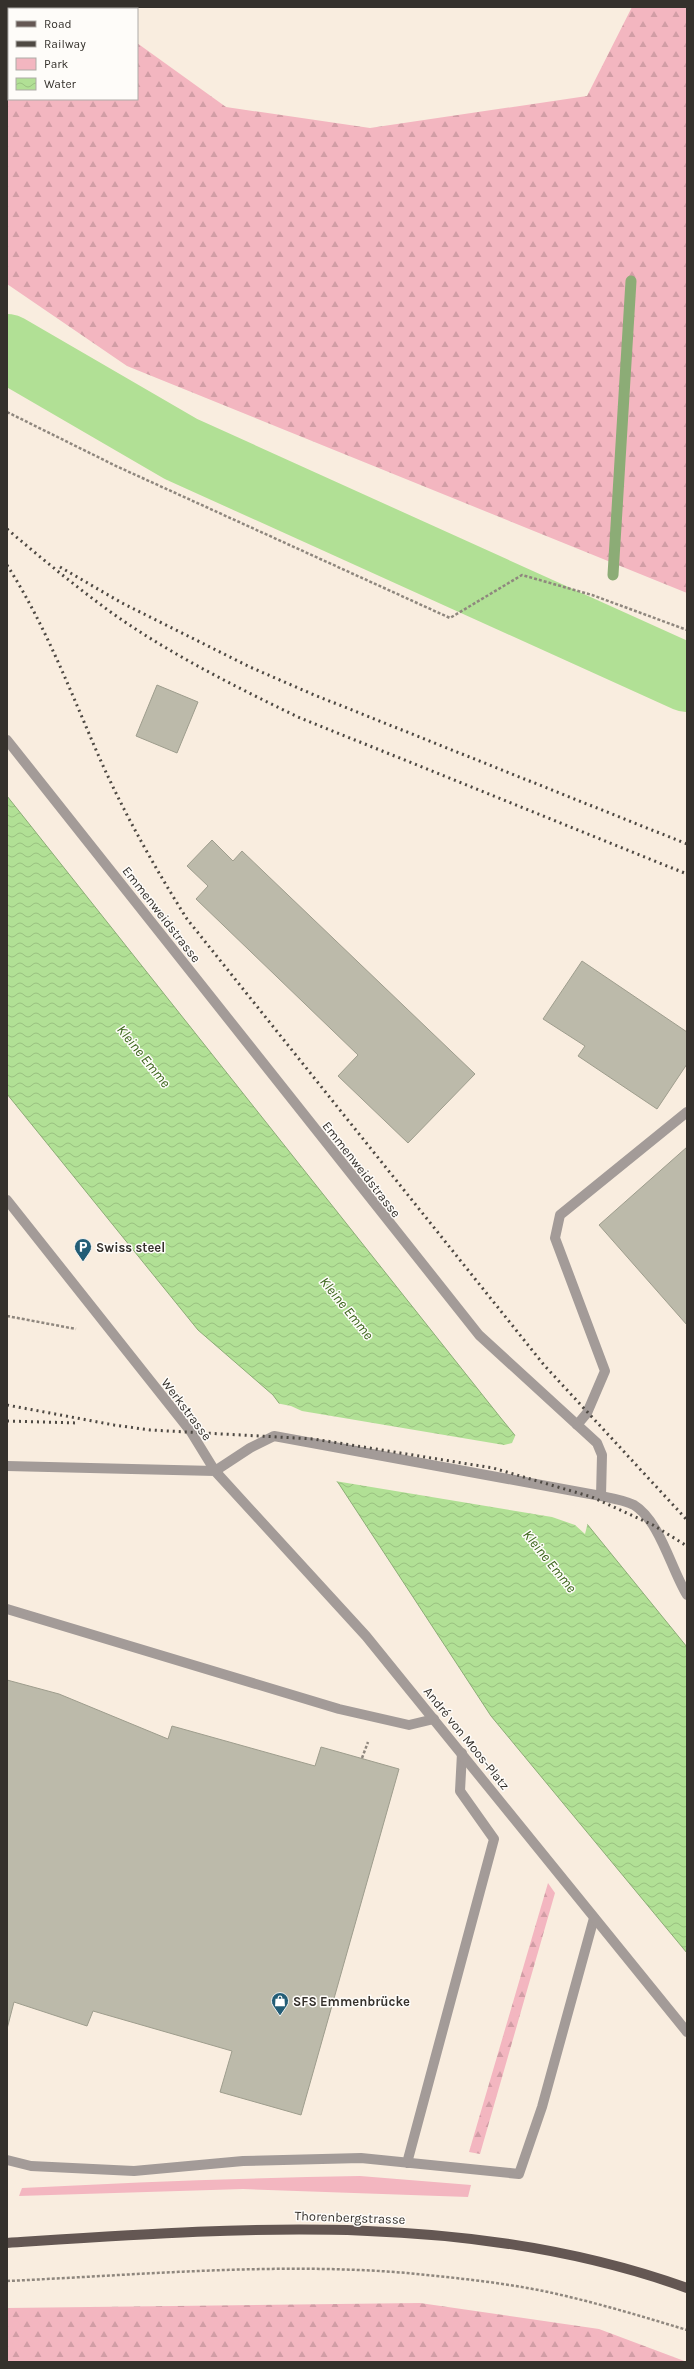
<svg xmlns="http://www.w3.org/2000/svg" width="694" height="2369" font-family="Karla,sans-serif">
	<defs>
		<pattern id="forest-firs" width="22" height="20" patternUnits="userSpaceOnUse"><rect width="22" height="20" fill="#f3b6c0"/><path d="M5 1l3.5 6h-7zM16 11l3.5 6h-7z" fill="#d19da5"/></pattern>
		<pattern id="water-waves" width="16" height="10" patternUnits="userSpaceOnUse"><rect width="16" height="10" fill="#b1e095"/><path d="M0 5q4-4 8 0t8 0" fill="none" stroke="#99c181"/></pattern>
	</defs>
	<rect width="100%" height="100%" fill="#f9eddf"/>
	<path fill="#f3b6c0" d="M360,2176L471,2185L468,2197L243,2189L19,2196L22,2188C135,2182 247,2178 360,2176Z"/>
	<path fill="url(#forest-firs)" d="M7,7H87L90,9H9V99H137V43L226,107L370,128L587,96L632,7H687V593L127,366L7,284Z
		M548,1883L555,1893L480,2154L469,2152Z
		M420,2303L599,2329L687,2362H7V2308Z"/>
	<path fill="url(#water-waves)" stroke="#8cac76" d="M7,796L500,1417L687,1647V1953L491,1716L339,1484L273,1395L198,1330L7,1094Z"/>
	<path fill="#f9eddf" d="M276,1403L291,1406L302,1411L504,1445L512,1443L516,1434L588,1522L585,1534L575,1525L552,1517L335,1481Z"/>
	<g fill="none" stroke-linecap="round" stroke-linejoin="round">
		<path stroke="#8cac76" stroke-width="11" d="M613,575L631,281"/>
		<path stroke="#b1e095" stroke-width="68" d="M7,348L181,449L687,678"/>
	</g>
	<path fill="#bcbaaa" stroke="#9e9d8d" d="M157,685L198,702L177,753L136,736Z
		M212,840L233,861L242,851L475,1074L408,1143L338,1076L358,1055L196,899L208,886L187,866Z
		M582,961L687,1032V1064L657,1109L578,1056L585,1046L543,1019Z
		M687,1147V1325L599,1225Z
		M7,1680L59,1694L168,1739L172,1726L315,1766L321,1747L399,1769L301,2115L220,2092L232,2051L93,2011L87,2026L14,2002L7,2029Z"/>
	<g fill="none" stroke-linecap="round" stroke-linejoin="round">
		<path stroke="#8f877e" stroke-width="2.5" stroke-dasharray="3 2" stroke-linecap="butt" d="M7,412L116,466L450,618L522,575L592,595L687,630
			M7,1316L76,1329
			M362,1758L368,1742
			M7,2281C139,2275 276,2262 407,2273C457,2278 509,2283 557,2294C601,2304 644,2317 687,2330"/>
		<path stroke="#a39b98" stroke-width="10" d="M577,1425L587,1413L605,1371L555,1238L560,1215L687,1112
			M7,1609L339,1709L409,1725L434,1719
			M7,2160L31,2166L134,2171L243,2161L361,2158L519,2174L542,2107L594,1918
			M407,2163L494,1839L460,1791L462,1753"/>
		<path stroke="#a39b98" stroke-width="10" d="M7,740L479,1335L597,1443L602,1455L601,1496C611,1498 624,1500 634,1505C660,1521 671,1569 687,1595
			M7,1200L191,1432L215,1471L366,1636L687,2032
			M7,1466L215,1471
			M215,1471L250,1448L274,1436L601,1496"/>
		<path stroke="#645753" stroke-width="10" d="M7,2243C235,2228 468,2209 687,2288"/>
		<path stroke="#4e4943" stroke-width="3" stroke-dasharray="2 4" stroke-linecap="butt" d="M7,529C41,558 75,586 112,613C170,654 234,686 298,717L687,874
			M7,565C46,626 71,693 100,759C125,815 155,868 187,919L544,1365L687,1520
			M60,567L122,603L250,667L312,694L687,844
			M7,1405L114,1425L150,1430L314,1439L493,1468L592,1497L653,1525L687,1546
			M7,1421L78,1423"/>
	</g>
	<defs>
		<symbol id="parking-pin" viewBox="-11 -11 22 30"><path d="M0 17L-7.5 6A9.5 9.5 0 1 1 7.5 6Z" fill="#235d76" stroke="#fefcf9"/><path d="M-3.5-5.5H1a3.5 3.5 0 0 1 0 7H-1V5.5H-3.5ZM-1-3.4V-.6H.8a1.4 1.4 0 0 0 0-2.8Z" fill="#fff"/></symbol>
		<symbol id="shop-pin" viewBox="-11 -11 22 30"><path d="M0 17L-7.5 6A9.5 9.5 0 1 1 7.5 6Z" fill="#235d76" stroke="#fefcf9"/><path d="M-5-2.5h2.3a2.7 3.5 0 0 1 5.4 0H5L5.5 6h-11ZM-1.5-2.5h3a1.5 2.3 0 0 0-3 0Z" fill="#fff"/></symbol>
	</defs>
	<g fill-rule="evenodd">
		<use href="#parking-pin" x="73" y="1237" width="20" height="27"/>
		<use href="#shop-pin" x="270" y="1991" width="20" height="27"/>
	</g>
	<g text-anchor="middle" stroke-width="3" stroke-linejoin="round" paint-order="stroke">
		<g font-size="13" fill="#35312c" stroke="#fefcf9">
			<text transform="translate(162 914) rotate(52)" y="5">Emmenweidstrasse</text>
			<text transform="translate(362 1169) rotate(52)" y="5">Emmenweidstrasse</text>
			<text transform="translate(187 1409) rotate(53)" y="5">Werkstrasse</text>
			<text transform="translate(467 1738) rotate(51)" y="5">André von Moos-Platz</text>
			<text transform="translate(350 2217) rotate(2)" y="5">Thorenbergstrasse</text>
		</g>
		<g font-size="13" font-weight="bold" fill="#35312c" stroke="#fefcf9" text-anchor="start">
			<text x="96" y="1252">Swiss steel</text>
			<text x="293" y="2006">SFS Emmenbrücke</text>
		</g>
		<g font-size="14" font-style="italic" fill="#3b651b" stroke="#fefcf9">
			<text transform="translate(144 1056) rotate(51)" y="5">Kleine Emme</text>
			<text transform="translate(347 1308) rotate(51)" y="5">Kleine Emme</text>
			<text transform="translate(550 1561) rotate(51)" y="5">Kleine Emme</text>
		</g>
	</g>
	<rect width="694" height="2369" fill="none" stroke="#35312c" stroke-width="16"/>
	<rect x="8" y="8" width="130" height="92" fill="#fefcf9" stroke="#aeaba7"/>
	<rect x="16" y="21" width="20" height="6" fill="#645753" stroke="#aeaba7"/>
	<text x="44" y="28" font-size="12" fill="#35312c">Road</text>
	<rect x="16" y="41" width="20" height="6" fill="#4e4943" stroke="#aeaba7"/>
	<text x="44" y="48" font-size="12" fill="#35312c">Railway</text>
	<rect x="16" y="58" width="20" height="12" fill="#f3b6c0" stroke="#aeaba7"/>
	<text x="44" y="68" font-size="12" fill="#35312c">Park</text>
	<rect x="16" y="78" width="20" height="12" fill="url(#water-waves)" stroke="#aeaba7"/>
	<text x="44" y="88" font-size="12" fill="#35312c">Water</text>
</svg>
